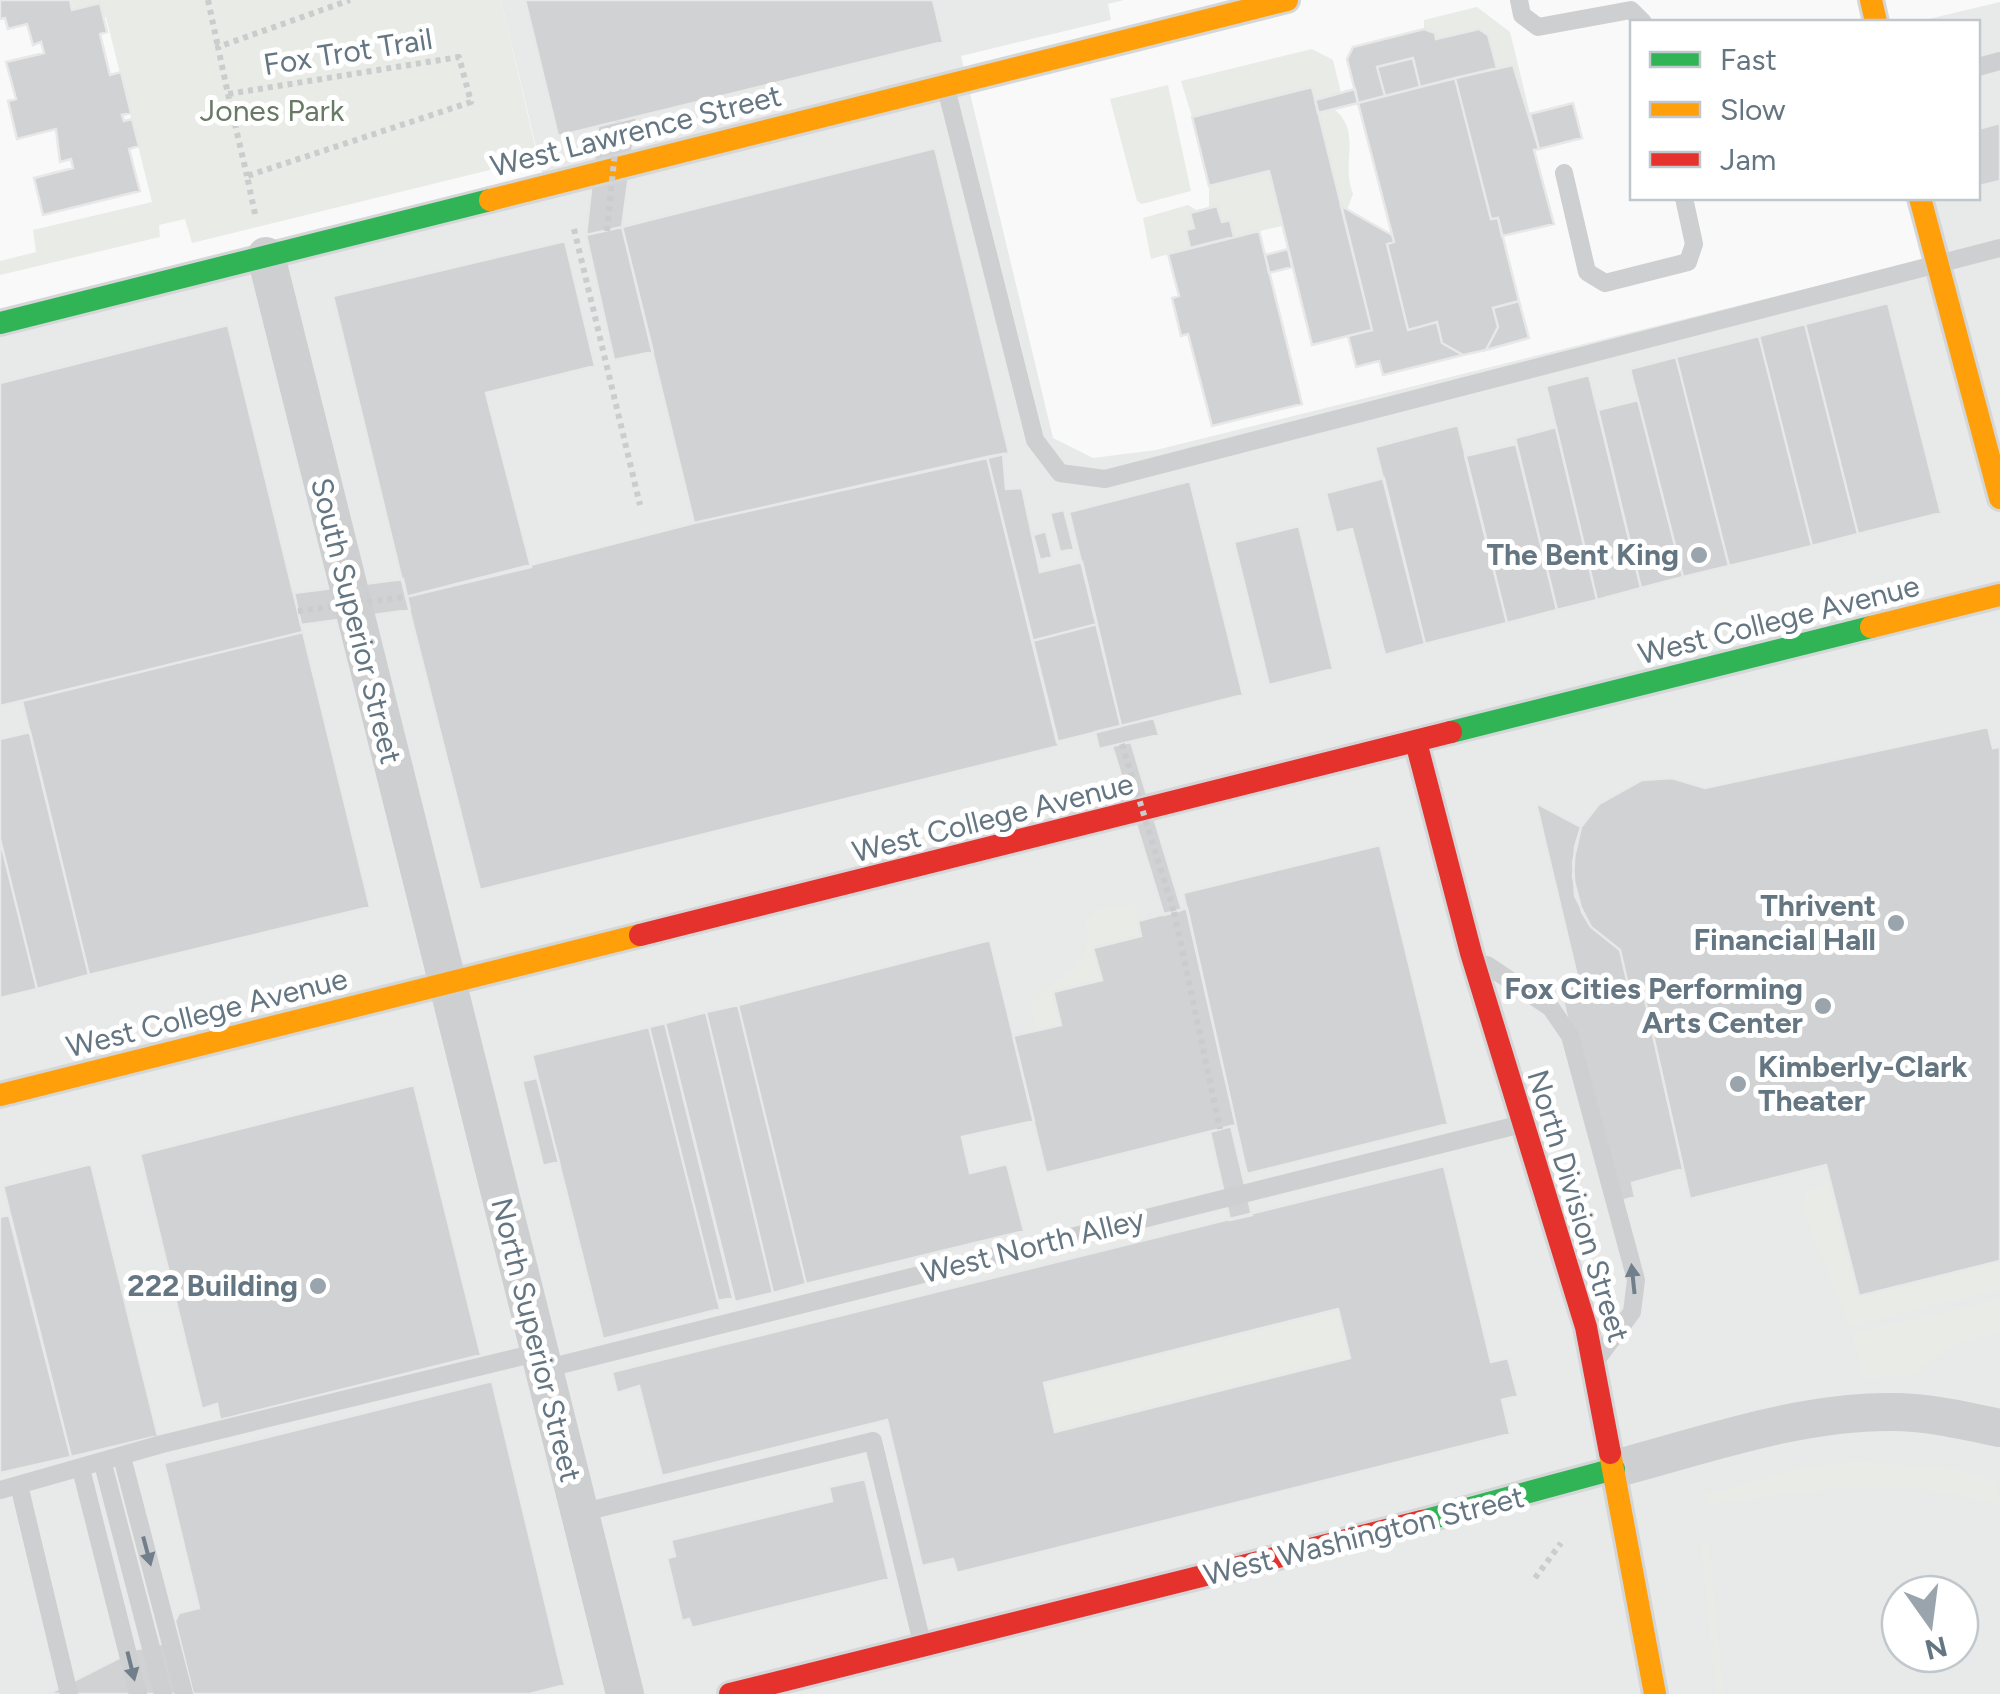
<svg xmlns="http://www.w3.org/2000/svg" width="2000" height="1694" font-family="Figtree,sans-serif">
	<rect width="100%" height="100%" fill="#f9f9f9"/>
	<path fill="#e8e9e9" fill-rule="evenodd" d="M501,0H1124L1108,4L1111,20L961,56L1053,438L1093,458L1156,450L1934,257L1920,198H1978V22H1916L2000,2V1694H0V323L545,184ZM1900,1594H1960V1654H1900Z"/>
	<path fill="#e8ebe6" d="M71,0H501L538,158L192,243L185,219L159,225L160,237L0,275V261L36,252L33,230L152,202L106,17L77,24Z
		M1477,7L1510,32L1530,114L1525,115L1513,65L1497,68L1488,35L1478,29L1436,39L1435,33L1424,29V20Z
		M1312,49L1333,60L1341,93L1315,100L1311,87L1192,117L1181,81Z
		M1168,85L1191,191L1142,204L1137,201L1110,99Z
		M1334,109C1363,133 1340,163 1353,194L1347,210L1341,206L1318,113Z
		M1269,171L1282,226L1234,237L1230,220L1222,222L1209,208V186Z
		M1188,205L1198,211L1194,228L1186,231L1190,248L1151,259L1143,218Z
		M1134,904L1141,936L1094,948L1102,980L1061,1025L1034,1031L1032,1006C1044,981 1082,974 1087,945C1088,936 1084,929 1086,920L1096,910Z
		M1830,1182L1859,1296L2000,1261V1289L1850,1326L1803,1212L1805,1193Z
		M2000,1299V1333L1955,1344L1911,1375L1862,1379L1853,1337L1858,1332Z
		M1338,1309L1350,1358L1055,1432L1044,1383Z
		M1861,1461L1956,1470L1997,1481L2000,1507C1907,1472 1807,1492 1711,1504L1704,1495L1807,1467Z
		M1710,1543V1551L1724,1694H1716L1701,1545Z"/>
	<path fill="#d0d2d3" stroke="#e8e8e8" stroke-width="2.5" fill-rule="evenodd" d="M0,0H70L72,10L100,3L107,32L100,34L110,75L121,72L131,113L122,115L124,121L132,119L139,146L129,149L140,191L43,215L34,178L73,168L71,159L60,162L56,129L17,139L8,101L16,99L6,62L44,53L41,42L33,45L27,24L8,29L5,18L0,19Z
		M525,0H933L943,42L558,136Z
		M1424,29L1435,33L1436,39L1479,29L1488,35L1497,68L1420,87L1413,58L1377,67L1385,96L1358,103L1347,59L1353,47Z
		M1413,58L1420,87L1385,96L1377,67Z
		M1513,65L1539,149L1534,150L1554,224L1502,236L1498,218L1491,219L1455,78Z
		M1455,78L1491,219L1498,218L1519,301L1493,308L1498,327L1486,350L1463,355L1442,343L1437,322L1408,330L1387,244L1394,242L1358,103Z
		M1312,87L1372,330L1312,345L1269,171L1209,186L1192,117Z
		M1355,89L1358,103L1318,113L1315,100Z
		M1573,103L1582,138L1539,149L1530,114Z
		M637,117L622,227L586,235L598,126Z
		M2000,123V181L1979,186L1978,129Z
		M935,148L1009,453L694,523L622,227Z
		M1217,206L1222,222L1230,220L1234,237L1190,248L1186,230L1194,228L1190,213Z
		M1341,206L1392,235L1394,242L1387,244L1408,330L1437,322L1442,343L1463,355L1383,375L1379,361L1356,367L1348,336L1372,330Z
		M622,227L653,352L614,360L586,235Z
		M1259,231L1302,404L1212,426L1188,334L1181,336L1172,298L1179,296L1168,254Z
		M565,241L595,366L486,393L531,567L406,597L333,296Z
		M1288,249L1292,267L1269,273L1265,255Z
		M1519,301L1529,338L1486,350L1498,327L1493,308Z
		M1888,303L1941,513L1858,534L1805,324Z
		M1805,324L1858,534L1812,546L1759,336Z
		M228,325L303,632L0,706V383Z
		M1759,336L1812,546L1729,566L1676,357Z
		M1676,357L1729,566L1683,577L1630,369Z
		M1589,375L1641,588L1597,600L1546,386Z
		M1638,400L1683,577L1641,588L1598,410Z
		M1458,425L1507,623L1425,644L1375,447Z
		M1556,427L1597,600L1557,610L1515,438Z
		M1516,444L1557,610L1507,623L1465,456Z
		M1003,454L1006,489L1022,488L1040,572L1082,562L1097,624L1032,641L987,457Z
		M987,457L1059,746L480,890L406,597L694,523Z
		M1384,478L1425,644L1385,655L1352,529L1336,533L1326,493Z
		M1190,481L1243,695L1121,726L1069,512Z
		M1064,510L1074,549L1060,552L1050,513Z
		M1299,526L1333,669L1269,685L1234,542Z
		M1046,531L1052,557L1040,560L1033,535Z
		M403,579L410,610L301,625L294,593Z
		M1097,624L1121,726L1057,742L1032,641Z
		M303,632L370,907L89,975L22,701Z
		M1154,718L1159,735L1099,749L1095,732Z
		M1988,727L1993,748L2000,747V1261L1859,1296L1826,1165L1690,1199L1644,995L1631,998L1620,950L1591,927L1582,912L1573,877L1575,847L1581,827L1599,804L1642,780L1672,778L1705,788Z
		M30,732L89,975L37,989L0,839V739Z
		M1131,742L1182,910L1164,915L1112,746Z
		M1536,803L1581,827L1573,862L1575,896L1591,927L1620,950L1631,998L1644,995L1683,1169L1632,1183L1635,1197L1612,1204L1558,980L1577,976Z
		M0,839L37,989L0,998Z
		M1380,845L1448,1124L1247,1174L1183,893Z
		M1187,908L1236,1125L1046,1173L1013,1036L1061,1025L1053,992L1102,980L1093,948L1141,936L1138,921Z
		M990,940L1034,1121L962,1137L970,1173L1007,1164L1024,1231L806,1284L738,1005Z
		M738,1005L806,1284L773,1293L706,1012Z
		M706,1012L773,1293L735,1302L665,1023Z
		M665,1023L733,1298L718,1301L649,1027Z
		M649,1027L720,1309L603,1339L532,1055Z
		M537,1078L559,1162L543,1166L522,1081Z
		M414,1085L481,1355L220,1420L217,1404L202,1409L140,1154Z
		M1231,1126L1252,1215L1230,1220L1210,1132Z
		M91,1164L158,1436L71,1457L3,1186Z
		M1444,1166L1491,1362L1508,1358L1518,1396L1502,1400L1510,1434L957,1573L953,1559L922,1566L887,1420L662,1476L639,1386L617,1393L612,1372ZM1338,1309L1350,1358L1055,1432L1044,1383Z
		M9,1215L71,1457L0,1473V1217Z
		M492,1381L565,1685L530,1694H193L175,1621L179,1613L199,1608L164,1463Z
		M865,1479L889,1579L692,1628L689,1619L682,1621L667,1558L675,1556L671,1540L832,1501L829,1487Z
		M175,1621L193,1694H48L137,1649L161,1644Z"/>
	<g fill="none" stroke-linecap="round" stroke-linejoin="round">
		<defs>
			<path id="fast" d="M0,323L490,200
				M1451,732L1871,627
				M1422,1521L1614,1469"/>
			<path id="slow" d="M1871,0L1876,22
				M1920,198L2000,498
				M490,200L1287,0
				M1871,627L2000,595
				M0,1095L640,935
				M1610,1453L1655,1694"/>
			<path id="jam" d="M1416,742L1471,953L1586,1327L1610,1453
				M640,935L1451,732
				M730,1694L1422,1521"/>
		</defs>
		<use href="#fast" stroke="#d5d6d7" stroke-width="28"/>
		<use href="#slow" stroke="#d5d6d7" stroke-width="28"/>
		<use href="#jam" stroke="#d5d6d7" stroke-width="28"/>
		<path stroke="#cbcccd" stroke-width="6" stroke-dasharray="5 5" stroke-linecap="butt" d="M208,0L218,47
			M228,94L247,176
			M255,214L247,176L471,102L459,57L228,94L218,47L350,0
			M574,229L640,505
			M1174,912L1220,1129
			M1535,1578L1561,1543"/>
		<path stroke="#cecfd0" stroke-width="18" d="M1519,0L1522,15L1538,27L1631,10L1643,22
			M1978,67L2000,61
			M946,88L1035,440L1060,473L1105,479L2000,248
			M1564,173L1587,272L1605,283L1688,262L1694,244L1684,198
			M1487,965L1551,1008L1570,1036L1636,1280L1632,1312L1600,1355
			M544,1369L1518,1125
			M122,1457L184,1694
			M103,1464L163,1694
			M81,1469L138,1694
			M19,1485L69,1694
			M0,1490L162,1444L540,1352
			M580,1513L873,1441L922,1643"/>
		<path stroke="#cecfd0" stroke-width="38" d="M266,256L625,1694
			M1614,1469C1705,1445 1799,1411 1893,1412C1929,1412 1965,1421 2000,1428"/>
		<use href="#fast" stroke="#30b455" stroke-width="22"/>
		<use href="#slow" stroke="#ff9f0a" stroke-width="22"/>
		<use href="#jam" stroke="#e5322d" stroke-width="22"/>
		<path stroke="#cbcccd" stroke-width="6" stroke-dasharray="5 5" stroke-linecap="butt" d="M607,231L618,121
			M298,611L406,597
			M1122,744L1174,912"/>
	</g>
	<defs><path id="oneway-solid" d="M-6-.8H1V-3.2L6.5 0L1 3.2V.8H-6Z" transform="scale(2.5)"/></defs>
	<g fill="#707f8b">
		<use href="#oneway-solid" transform="translate(1633 1279) rotate(-96)"/>
		<use href="#oneway-solid" transform="translate(147 1551) rotate(75)"/>
		<use href="#oneway-solid" transform="translate(131 1666) rotate(76)"/>
	</g>
	<g fill="#99a4ac" stroke="#fff" stroke-width="4">
		<circle cx="1699" cy="555" r="10"/>
		<circle cx="1896" cy="923" r="10"/>
		<circle cx="1823" cy="1006" r="10"/>
		<circle cx="1738" cy="1084" r="10"/>
		<circle cx="318" cy="1286" r="10"/>
	</g>
	<g text-anchor="middle" stroke-width="10" stroke-linejoin="round" paint-order="stroke">
		<g font-size="30" fill="#657683" stroke="#fff">
			<text transform="translate(348 52) rotate(-9)" y="10">Fox Trot Trail</text>
			<text transform="translate(636 131) rotate(-14)" y="10">West Lawrence Street</text>
			<text transform="translate(1779 620) rotate(-14)" y="10">West College Avenue</text>
			<text transform="translate(356 621) rotate(76)" y="10">South Superior Street</text>
			<text transform="translate(993 818) rotate(-14)" y="10">West College Avenue</text>
			<text transform="translate(207 1013) rotate(-14)" y="10">West College Avenue</text>
			<text transform="translate(1578 1206) rotate(73)" y="10">North Division Street</text>
			<text transform="translate(1033 1246) rotate(-14)" y="10">West North Alley</text>
			<text transform="translate(536 1340) rotate(76)" y="10">North Superior Street</text>
			<text transform="translate(1364 1536) rotate(-14)" y="10">West Washington Street</text>
		</g>
		<g font-size="30" fill="#687a64" stroke="#fff">
			<text x="272" y="121">Jones Park</text>
		</g>
		<g font-size="30" font-weight="bold" fill="#657683" stroke="#fff" text-anchor="end">
			<text x="1679" y="565">The Bent King</text>
			<text x="1876" y="916">Thrivent<tspan x="1876" dy="34">Financial Hall</tspan></text>
			<text x="1803" y="999">Fox Cities Performing<tspan x="1803" dy="34">Arts Center</tspan></text>
			<text x="1758" y="1077" text-anchor="start">Kimberly-Clark<tspan x="1758" dy="34">Theater</tspan></text>
			<text x="298" y="1296">222 Building</text>
		</g>
	</g>
	<rect x="1630" y="20" width="350" height="180" fill="#ffffff" stroke="#c1c8cd" stroke-width="2.5"/>
	<rect x="1650" y="52" width="50" height="15" fill="#30b455" stroke="#c1c8cd" stroke-width="2.5"/>
	<text x="1720" y="70" font-size="30" fill="#657683">Fast</text>
	<rect x="1650" y="102" width="50" height="15" fill="#ff9f0a" stroke="#c1c8cd" stroke-width="2.5"/>
	<text x="1720" y="120" font-size="30" fill="#657683">Slow</text>
	<rect x="1650" y="152" width="50" height="15" fill="#e5322d" stroke="#c1c8cd" stroke-width="2.5"/>
	<text x="1720" y="170" font-size="30" fill="#657683">Jam</text>
	<g transform="translate(1930 1624) rotate(166)"><circle r="48" fill="#ffffff" stroke="#c1c8cd" stroke-width="2.5"/>
	<path d="M0-8L18 38L0 25L-18 38Z" fill="#99a4ac"/>
	<text y="-15" font-size="28" font-weight="bold" text-anchor="middle" fill="#657683">N</text>
	</g>
</svg>
